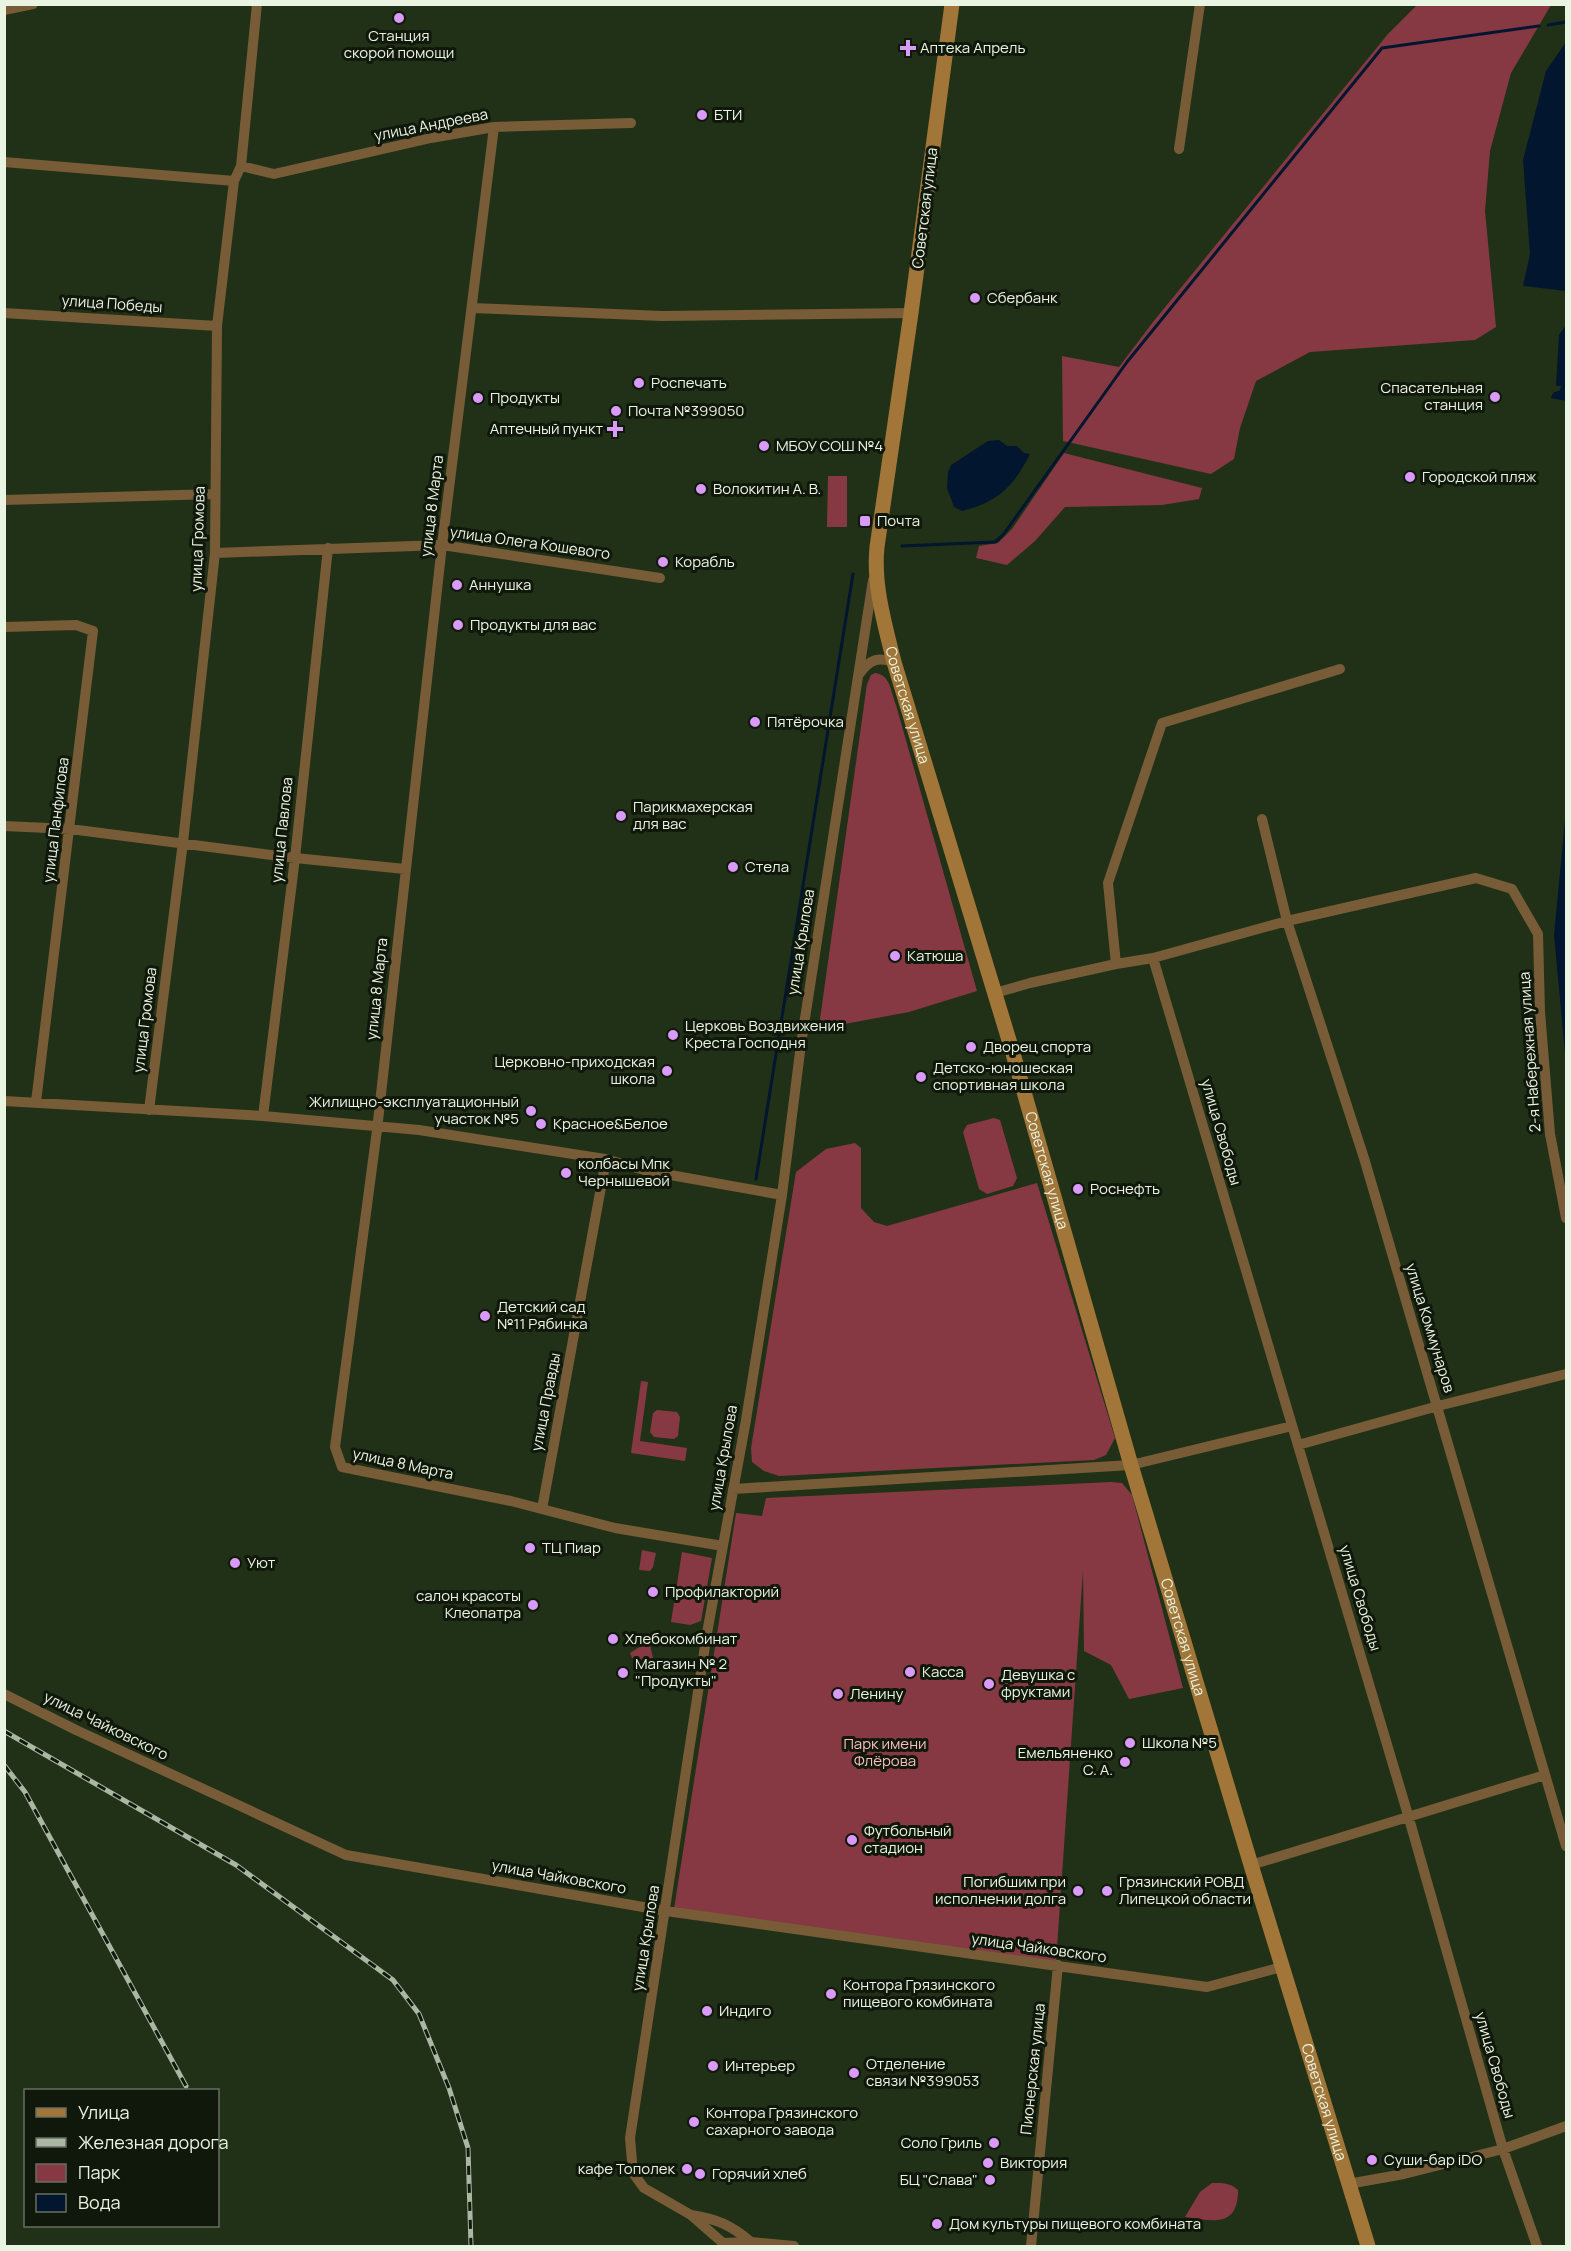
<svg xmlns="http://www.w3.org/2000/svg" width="1571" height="2251" font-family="Manrope,sans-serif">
	<rect width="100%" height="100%" fill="#213117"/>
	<path fill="#863943" d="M1417,5H1551L1511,73L1490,151L1485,211L1496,327L1475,340L1310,352L1256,381L1240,428L1234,459L1211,474L1063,441L1062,356L1119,367L1153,322L1388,34Z
		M1064,453L1202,488L1199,499L1162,505L1065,507L1035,541L1007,565L976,558L979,546L998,543L1012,529Z
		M828,476H847V527H827Z
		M875,673C890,674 891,692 896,705L977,991L909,1012L823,1028L820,1019L867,684L871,675Z
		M994,1118L1000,1120L1017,1178L1013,1186L987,1194L979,1189L963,1132L967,1125Z
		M855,1143L861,1148V1208L874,1222L887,1226L1037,1183L1115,1438L1106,1455L1094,1460L779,1476L764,1471L752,1462L751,1448L796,1172L826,1149Z
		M641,1381L648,1382L640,1441L687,1448L685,1461L631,1453Z
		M657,1410L677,1412L680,1417L678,1436L674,1439L654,1437L650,1432L653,1413Z
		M1111,1482L1122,1483L1132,1495L1183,1688L1129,1699L1111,1665L1084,1651L1083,1571L1056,1962L674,1909L736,1513L762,1516L766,1498Z
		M642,1550L656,1553L653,1567L650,1571L639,1570Z
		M682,1552L712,1558L701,1621L690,1625L671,1622Z
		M649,1641L654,1662L632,1658L630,1653Z
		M1212,2183C1223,2183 1231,2183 1238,2190C1238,2228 1213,2221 1185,2217L1200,2192Z"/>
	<path fill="#02162f" d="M1566,42V291L1523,286L1530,254L1523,160L1546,71Z
		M1566,325V401L1551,398L1553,393L1560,390L1561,386H1556L1559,335Z
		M999,440L1007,446H1017L1024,453L1030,454C1014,486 998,502 962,511L954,507L947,488L948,472L951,465L988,441Z
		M1566,810V1064L1554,935Z"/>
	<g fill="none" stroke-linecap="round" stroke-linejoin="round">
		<path stroke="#02162f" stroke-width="3" d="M1548,25L1566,22
			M902,546L995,542L1003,535L1127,362L1382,48L1539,26
			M756,1179L853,574"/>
		<path stroke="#775c37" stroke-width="10" d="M4,10L33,4
			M494,127L442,545L377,1130L335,1447L342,1467L511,1501L615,1528L723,1546
			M1179,149L1200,4
			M4,162L234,181
			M241,166L274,174L431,138L494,127L631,123
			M472,308L662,316L911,313
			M4,313L217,326
			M4,500L215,494
			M215,553L442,545L660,578
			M4,627L76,625L93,631L36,1102
			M860,673C870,659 878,657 894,662
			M1262,819L1287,921L1364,1158L1566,1846
			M4,826L70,829L295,858L405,869
			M1153,958L1408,1815L1503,2149L1537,2246
			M1116,964L1108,883L1162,723L1340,669
			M995,993L1030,983L1116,964L1153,958L1287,921L1476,878L1512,889L1538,934L1540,1012L1550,1134L1566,1218
			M4,1101L263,1116L419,1130L605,1159L648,1171L782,1195
			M149,1110L183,842L215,553L217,326L234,181L241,166L257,4
			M263,1116L295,858L328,548
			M1298,1445L1438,1406L1566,1374
			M733,1489L1131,1465L1292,1426
			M542,1509L606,1160
			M4,1694L76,1730L346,1855L666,1911L1207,1987L1282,1967
			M1251,1865L1545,1775
			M1348,2184L1404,2174L1503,2149L1566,2126
			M691,2215C717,2219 731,2225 751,2242
			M794,2246L751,2242L723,2243L691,2215L644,2188L633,2173L630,2138L707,1633L746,1420L782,1195L801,1044L873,580
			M1031,2246L1058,1965"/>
		<path stroke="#a17638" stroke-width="15" id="s1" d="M952,4L911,313L877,547C873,585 885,625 894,662L1012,1050L1131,1465L1251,1865L1368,2246"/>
		<defs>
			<path id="rail" d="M4,1731L236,1865L393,1980L419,2014L449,2088L468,2148L471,2246
				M4,1765L25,1792L186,2086"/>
		</defs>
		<use href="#rail" stroke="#aab7a3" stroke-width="5"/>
		<use href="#rail" stroke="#10170b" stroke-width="3" stroke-dasharray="9" stroke-linecap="butt"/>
	</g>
	<g fill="#d99af8" stroke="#10170b" stroke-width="2">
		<circle cx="399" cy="18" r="6"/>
		<path d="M905 39h6v6h6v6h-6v6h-6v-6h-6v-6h6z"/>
		<circle cx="702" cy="115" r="6"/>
		<circle cx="975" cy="298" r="6"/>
		<circle cx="639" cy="383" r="6"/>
		<circle cx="1495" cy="397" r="6"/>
		<circle cx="478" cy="398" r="6"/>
		<circle cx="616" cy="411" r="6"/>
		<path d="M612 420h6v6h6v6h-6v6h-6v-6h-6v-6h6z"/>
		<circle cx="764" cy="446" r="6"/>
		<circle cx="1410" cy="477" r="6"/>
		<circle cx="701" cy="489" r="6"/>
		<rect x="859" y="515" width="12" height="12" rx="3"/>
		<circle cx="663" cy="562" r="6"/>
		<circle cx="457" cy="585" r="6"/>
		<circle cx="458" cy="625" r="6"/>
		<circle cx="755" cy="722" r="6"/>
		<circle cx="621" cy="816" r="6"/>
		<circle cx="733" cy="867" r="6"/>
		<circle cx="895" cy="956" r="6"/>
		<circle cx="673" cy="1035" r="6"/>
		<circle cx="971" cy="1047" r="6"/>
		<circle cx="667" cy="1071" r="6"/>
		<circle cx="921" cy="1077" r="6"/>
		<circle cx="531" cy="1111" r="6"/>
		<circle cx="541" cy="1124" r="6"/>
		<circle cx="566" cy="1173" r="6"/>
		<circle cx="1078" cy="1189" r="6"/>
		<circle cx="485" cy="1316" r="6"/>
		<circle cx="530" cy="1548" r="6"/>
		<circle cx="235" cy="1563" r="6"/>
		<circle cx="653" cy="1592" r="6"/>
		<circle cx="533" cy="1605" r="6"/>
		<circle cx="613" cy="1639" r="6"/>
		<circle cx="910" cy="1672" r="6"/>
		<circle cx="623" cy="1673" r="6"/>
		<circle cx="989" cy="1684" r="6"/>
		<circle cx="838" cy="1694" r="6"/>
		<circle cx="1130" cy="1743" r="6"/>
		<circle cx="1125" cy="1762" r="6"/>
		<circle cx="852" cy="1840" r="6"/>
		<circle cx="1078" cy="1891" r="6"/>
		<circle cx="1107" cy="1891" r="6"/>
		<circle cx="831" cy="1994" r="6"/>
		<circle cx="707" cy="2011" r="6"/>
		<circle cx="713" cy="2066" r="6"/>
		<circle cx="854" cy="2073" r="6"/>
		<circle cx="694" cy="2122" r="6"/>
		<circle cx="994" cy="2143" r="6"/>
		<circle cx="1372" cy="2160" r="6"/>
		<circle cx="988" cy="2163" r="6"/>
		<circle cx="687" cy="2169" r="6"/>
		<circle cx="700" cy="2174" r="6"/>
		<circle cx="990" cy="2180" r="6"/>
		<circle cx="937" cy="2224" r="6"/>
	</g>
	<g text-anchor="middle" stroke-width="6" stroke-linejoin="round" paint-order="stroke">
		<g font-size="15" fill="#e9f4e3" stroke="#10170b" text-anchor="start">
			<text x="399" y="41" text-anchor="middle">Станция<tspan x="399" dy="17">скорой помощи</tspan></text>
			<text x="920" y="53">Аптека Апрель</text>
			<text x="714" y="120">БТИ</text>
			<text x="987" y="303">Сбербанк</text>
			<text x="651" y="388">Роспечать</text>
			<text x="1483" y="393" text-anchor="end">Спасательная<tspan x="1483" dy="17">станция</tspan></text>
			<text x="490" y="403">Продукты</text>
			<text x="628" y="416">Почта №399050</text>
			<text x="603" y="434" text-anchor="end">Аптечный пункт</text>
			<text x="776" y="451">МБОУ СОШ №4</text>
			<text x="1422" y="482">Городской пляж</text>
			<text x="713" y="494">Волокитин А. В.</text>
			<text x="877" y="526">Почта</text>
			<text x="675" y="567">Корабль</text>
			<text x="469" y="590">Аннушка</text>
			<text x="470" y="630">Продукты для вас</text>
			<text x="767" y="727">Пятёрочка</text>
			<text x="633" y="812">Парикмахерская<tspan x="633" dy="17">для вас</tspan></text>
			<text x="745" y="872">Стела</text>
			<text x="907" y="961">Катюша</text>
			<text x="685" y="1031">Церковь Воздвижения<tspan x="685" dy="17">Креста Господня</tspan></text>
			<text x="983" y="1052">Дворец спорта</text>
			<text x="655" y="1067" text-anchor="end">Церковно-приходская<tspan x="655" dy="17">школа</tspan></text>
			<text x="933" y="1073">Детско-юношеская<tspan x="933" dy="17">спортивная школа</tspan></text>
			<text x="519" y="1107" text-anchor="end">Жилищно-эксплуатационный<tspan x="519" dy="17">участок №5</tspan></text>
			<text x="553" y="1129">Красное&amp;Белое</text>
			<text x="578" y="1169">колбасы Мпк<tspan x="578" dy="17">Чернышевой</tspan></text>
			<text x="1090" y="1194">Роснефть</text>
			<text x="497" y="1312">Детский сад<tspan x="497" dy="17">№11 Рябинка</tspan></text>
			<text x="542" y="1553">ТЦ Пиар</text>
			<text x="247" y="1568">Уют</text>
			<text x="665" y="1597">Профилакторий</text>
			<text x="521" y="1601" text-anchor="end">салон красоты<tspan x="521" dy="17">Клеопатра</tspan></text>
			<text x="625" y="1644">Хлебокомбинат</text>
			<text x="635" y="1669">Магазин № 2<tspan x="635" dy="17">"Продукты"</tspan></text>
			<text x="922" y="1677">Касса</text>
			<text x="1001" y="1680">Девушка с<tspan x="1001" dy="17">фруктами</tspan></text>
			<text x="850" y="1699">Ленину</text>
			<text x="1142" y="1748">Школа №5</text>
			<text x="1113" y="1758" text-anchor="end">Емельяненко<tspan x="1113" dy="17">С. А.</tspan></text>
			<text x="864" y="1836">Футбольный<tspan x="864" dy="17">стадион</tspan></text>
			<text x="1066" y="1887" text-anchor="end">Погибшим при<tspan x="1066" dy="17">исполнении долга</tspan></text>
			<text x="1119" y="1887">Грязинский РОВД<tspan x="1119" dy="17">Липецкой области</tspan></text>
			<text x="843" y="1990">Контора Грязинского<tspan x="843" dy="17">пищевого комбината</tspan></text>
			<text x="719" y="2016">Индиго</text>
			<text x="866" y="2069">Отделение<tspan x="866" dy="17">связи №399053</tspan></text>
			<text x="725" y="2071">Интерьер</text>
			<text x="706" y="2118">Контора Грязинского<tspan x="706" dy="17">сахарного завода</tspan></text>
			<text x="982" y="2148" text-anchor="end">Соло Гриль</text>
			<text x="1384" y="2165">Суши-бар iDO</text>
			<text x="1000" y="2168">Виктория</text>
			<text x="675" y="2174" text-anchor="end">кафе Тополек</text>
			<text x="712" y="2179">Горячий хлеб</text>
			<text x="978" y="2185" text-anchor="end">БЦ "Слава"</text>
			<text x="949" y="2229">Дом культуры пищевого комбината</text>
		</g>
		<g font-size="15" fill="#e9f4e3" stroke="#10170b">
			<text transform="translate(431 125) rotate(-11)" y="5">улица Андреева</text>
			<text transform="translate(925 208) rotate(-83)" y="5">Советская улица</text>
			<text transform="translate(112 304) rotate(4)" y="5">улица Победы</text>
			<text transform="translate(432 506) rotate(-83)" y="5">улица 8 Марта</text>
			<text transform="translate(198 539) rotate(-88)" y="5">улица Громова</text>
			<text transform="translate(530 543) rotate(8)" y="5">улица Олега Кошевого</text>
			<text dy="5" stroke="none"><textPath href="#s1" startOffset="710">Советская улица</textPath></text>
			<text transform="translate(56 820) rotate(-83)" y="5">улица Панфилова</text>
			<text transform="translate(282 830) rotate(-84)" y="5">улица Павлова</text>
			<text transform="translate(801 942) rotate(-81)" y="5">улица Крылова</text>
			<text transform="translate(377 989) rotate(-84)" y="5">улица 8 Марта</text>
			<text transform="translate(145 1020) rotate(-83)" y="5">улица Громова</text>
			<text transform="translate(1530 1052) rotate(-94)" y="5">2-я Набережная улица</text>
			<text transform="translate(1221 1132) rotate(74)" y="5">улица Свободы</text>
			<text dy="5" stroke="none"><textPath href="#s1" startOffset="1196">Советская улица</textPath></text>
			<text transform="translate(1430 1328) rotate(73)" y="5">улица Коммунаров</text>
			<text transform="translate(546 1402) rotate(-79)" y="5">улица Правды</text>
			<text transform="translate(723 1458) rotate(-80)" y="5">улица Крылова</text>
			<text transform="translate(403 1464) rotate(12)" y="5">улица 8 Марта</text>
			<text transform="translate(1360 1598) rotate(73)" y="5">улица Свободы</text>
			<text dy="5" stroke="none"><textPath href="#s1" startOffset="1682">Советская улица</textPath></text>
			<text transform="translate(106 1726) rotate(26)" y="5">улица Чайковского</text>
			<text transform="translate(559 1877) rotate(10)" y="5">улица Чайковского</text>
			<text transform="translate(646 1938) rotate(-81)" y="5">улица Крылова</text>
			<text transform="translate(1039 1948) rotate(8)" y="5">улица Чайковского</text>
			<text transform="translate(1495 2065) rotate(74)" y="5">улица Свободы</text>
			<text transform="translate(1033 2069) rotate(-84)" y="5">Пионерская улица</text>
			<text dy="5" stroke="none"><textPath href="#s1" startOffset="2168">Советская улица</textPath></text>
		</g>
		<g font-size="15" fill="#f8bdc1" stroke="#10170b">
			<text x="885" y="1749">Парк имени<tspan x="885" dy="17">Флёрова</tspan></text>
		</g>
	</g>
	<rect width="1571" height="2251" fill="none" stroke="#e9f4e3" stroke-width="12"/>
	<rect x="24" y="2089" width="195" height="138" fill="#10170b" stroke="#676f61" stroke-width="1.5"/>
	<rect x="36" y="2108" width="30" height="9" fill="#a17638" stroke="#676f61" stroke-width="1.5"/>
	<text x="78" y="2119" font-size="18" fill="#e9f4e3">Улица</text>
	<rect x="36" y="2138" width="30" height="9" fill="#aab7a3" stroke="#676f61" stroke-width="1.5"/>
	<text x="78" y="2149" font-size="18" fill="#e9f4e3">Железная дорога</text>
	<rect x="36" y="2164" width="30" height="18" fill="#863943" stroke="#676f61" stroke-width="1.5"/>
	<text x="78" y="2179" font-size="18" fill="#e9f4e3">Парк</text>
	<rect x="36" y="2194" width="30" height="18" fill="#02162f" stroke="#676f61" stroke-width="1.5"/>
	<text x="78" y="2209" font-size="18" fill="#e9f4e3">Вода</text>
</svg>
